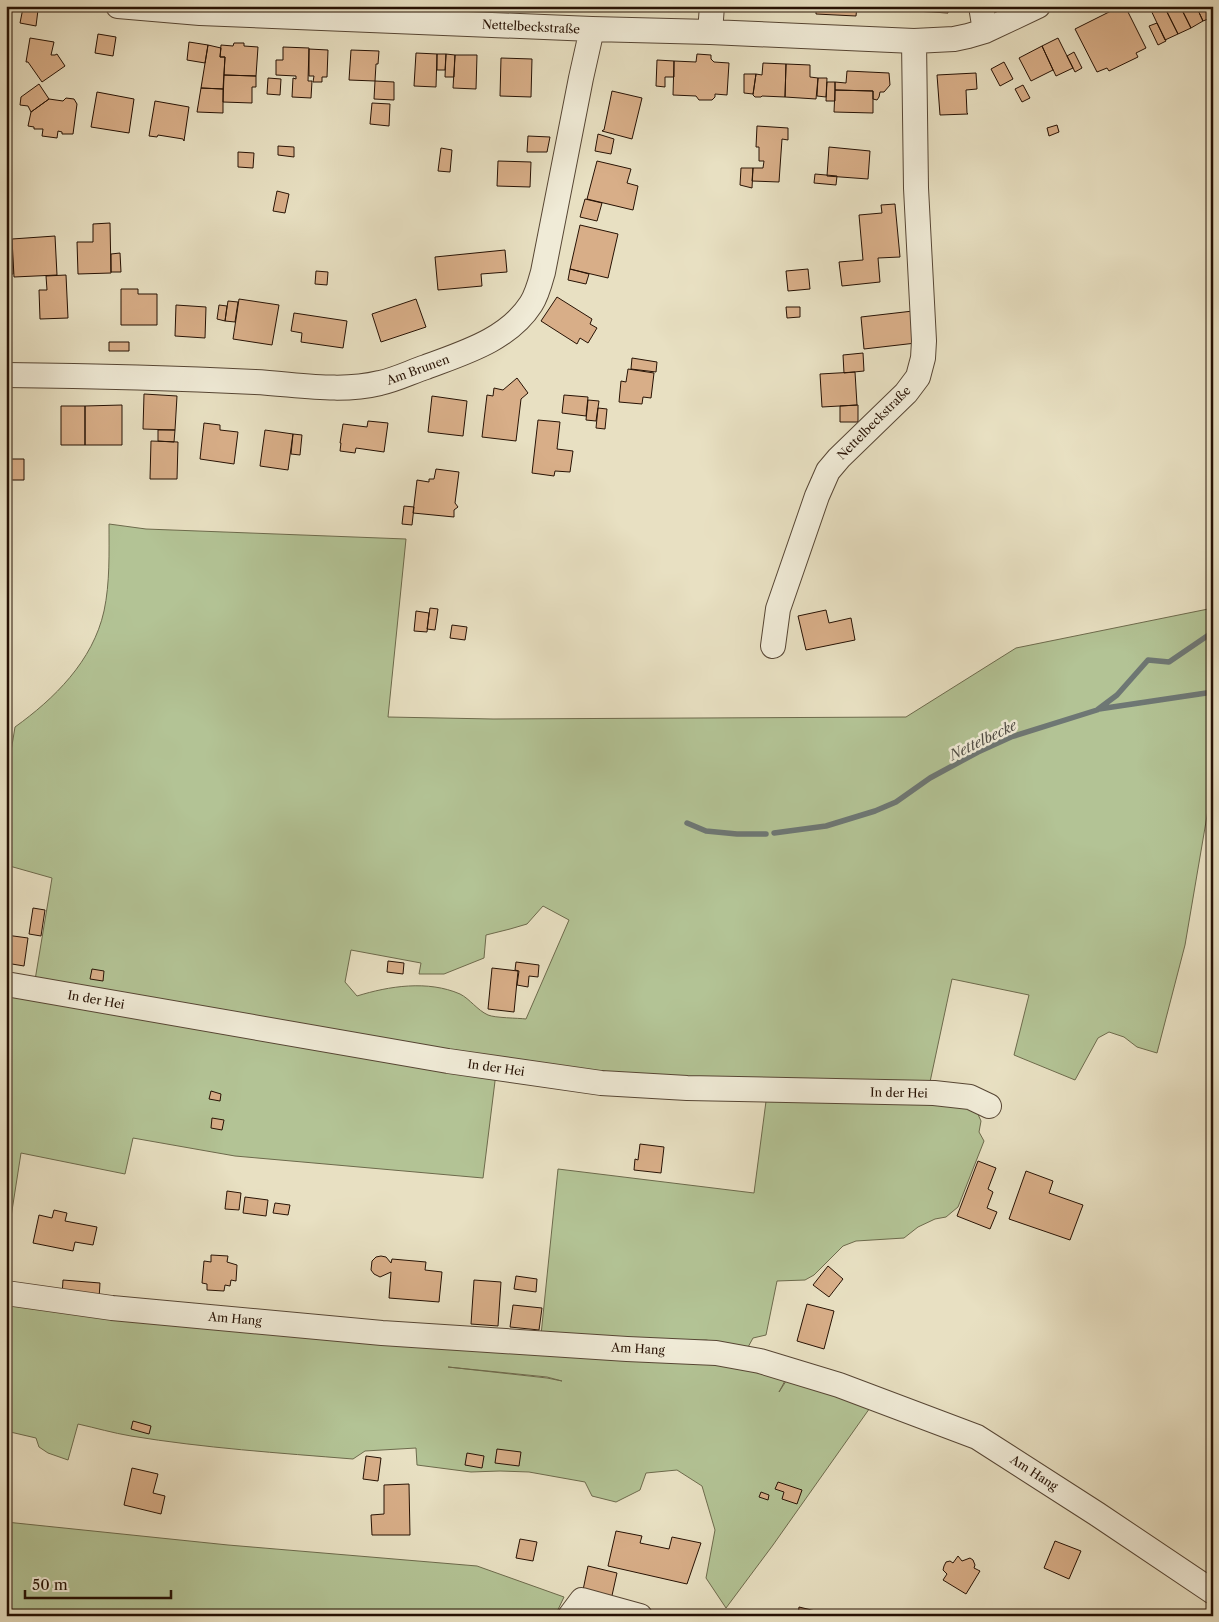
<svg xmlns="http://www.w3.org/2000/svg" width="1219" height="1622" font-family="'Libre Caslon Text',serif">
	<rect width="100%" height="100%" fill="#e8e0c2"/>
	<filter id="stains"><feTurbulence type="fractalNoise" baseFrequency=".004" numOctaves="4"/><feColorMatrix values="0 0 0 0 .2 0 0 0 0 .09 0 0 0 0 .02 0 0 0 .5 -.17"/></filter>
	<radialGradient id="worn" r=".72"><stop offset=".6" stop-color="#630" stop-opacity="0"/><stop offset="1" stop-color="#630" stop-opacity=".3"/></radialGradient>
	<path fill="#b3c395" stroke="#6d6a4c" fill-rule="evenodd" d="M109,524L146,529L406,539L388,717L493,719L906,717L1016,648L1213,608V804H1209L1185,945L1157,1053L1137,1047L1124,1037L1109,1032L1098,1038L1075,1080L1014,1055L1029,995L952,979L927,1096L947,1098L977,1112L981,1121L979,1132L984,1141L958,1207L946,1217L935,1219L918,1227L904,1238L856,1241L843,1246L814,1275L805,1280L777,1281L766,1335L753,1338L747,1349L706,1340L645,1343L541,1335L558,1169L754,1193L768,1086L595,1078L35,980L52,878L6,865V782L15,727C54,699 93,661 104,611C110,583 109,553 109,524ZM543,906L569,920L526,1019C518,1018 495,1018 488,1015C477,1010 470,999 460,994C428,980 389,986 357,996L345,982L351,950L421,963L419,974H444L484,958L486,935L510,929L527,924Z
		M6,991L496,1073L483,1178L235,1156L133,1138L125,1174L21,1153L6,1249Z
		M6,1300L716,1362L787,1377L779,1392L788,1378L872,1405L773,1545L726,1608L706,1578L715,1530L702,1486L677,1470L646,1473L640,1490L616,1502L592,1496L585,1482L529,1472L500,1471L471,1472L417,1465L416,1448L365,1451L353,1459C279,1453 204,1448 131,1436C113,1433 96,1428 78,1424L68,1460L48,1453L39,1447L36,1438L6,1431ZM448,1367L547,1377L562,1381L547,1378Z
		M6,1522L228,1545L477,1566L564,1597L555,1616H518V1614L434,1616H6Z"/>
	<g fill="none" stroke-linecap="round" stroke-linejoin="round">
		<path stroke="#6e7774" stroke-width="5.5" d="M1099,709L1213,692
			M687,823L706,831L737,834H766
			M774,833L826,826L875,811L896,802L930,778L978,752L1011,737L1097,710L1117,695L1148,660L1169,662L1213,632"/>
	</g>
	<path fill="#d8ae88" stroke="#271204" d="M816,6H857L856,16L816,14Z
		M889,6H907V11L888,10Z
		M916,6H955H948V13L915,11Z
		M1121,6H1125L1146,48L1136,53L1138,57L1109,71L1107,68L1097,72L1075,29Z
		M1149,6H1164L1178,34L1165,40Z
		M1164,6H1180L1191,28L1178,34Z
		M1180,6H1196L1203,21L1191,28Z
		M1196,6H1212L1213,17L1203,21Z
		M23,8L38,10L36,26L20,23Z
		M1157,23L1166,41L1158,45L1149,26Z
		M98,34L116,37L113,56L95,53Z
		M30,38L54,42L51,55H55L57,54L65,66L42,82L28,62H26Z
		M1058,38L1073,68L1056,76L1042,46Z
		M189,42L208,45L205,63L187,60Z
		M234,43H244V46L258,47L256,76L224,75L225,57H220L221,45L233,46Z
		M208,45L221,48L220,57H225L223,89L201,88Z
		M1042,46L1053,70L1031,81L1019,58Z
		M283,47L309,48L308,81H312L311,98L292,97L293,78L296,79V76L276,75V60H283Z
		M309,49L328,50L327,77H322V82H313L314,76H309Z
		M351,50L379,51L378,64H376L375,81L349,80Z
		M1074,52L1082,68L1075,72L1067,56Z
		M416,53L437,54L436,87L414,86Z
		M437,54H446L445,70H437Z
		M446,54L455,55L454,77H445Z
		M697,54L711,55V59L714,62L729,63L727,95L715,94V97L712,100H699L696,96L673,95L674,61L696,62Z
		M455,55H477L476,89L453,88Z
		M501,58L532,59L531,97L500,96Z
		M657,60L674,61V77H665V87L656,86Z
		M1004,62L1013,79L1000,86L991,69Z
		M763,63L786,64L785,97L762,96L761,97H755L753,95L756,74L762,75Z
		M786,64L810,65V77L818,78L816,99L785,97Z
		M847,71L889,73L890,85L884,92H880L879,97L877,100L873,99V91L835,90V82L846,83Z
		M976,73L977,89L966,90L967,113L968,114L940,115L937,75Z
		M744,74H756L753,94L744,93Z
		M224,75L256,76V87H252V103L223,102Z
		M268,78L281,79L280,95L267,94Z
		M818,78H827L826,97L817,96Z
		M375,81L394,82V100L374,99Z
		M827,82H835V101H826Z
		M39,84L49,99L31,112L28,106L20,105L21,97Z
		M1023,85L1030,98L1022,102L1015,89Z
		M201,88L223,89V113L197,112Z
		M835,90L873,91V113L834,112Z
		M612,91L642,98L632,139L602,131L603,130H604Z
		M97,92L134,99L129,133L91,127Z
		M66,98L74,99L77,104L73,134H62V132L58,131L57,138L42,136L43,129H34V127L28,126L31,112L49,99L63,101Z
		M155,101L189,107L184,141L183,139L158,135L157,137L149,136Z
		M372,103L390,104L389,126L370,124Z
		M1057,125L1059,132L1049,136L1047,128Z
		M757,126L788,128V140L782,139L779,182L752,181L753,168H763L764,161H759V147H756Z
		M598,134L614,139L611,154L595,151Z
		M528,136L550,137L547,152H527Z
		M278,146L294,147V157L278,155Z
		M829,147L870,151L868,179L827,176Z
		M441,148L452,150L450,172L438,171Z
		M238,152L254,153L253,168L238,167Z
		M498,161L531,162L530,187L497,186Z
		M597,161L631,169L627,183L638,186L633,210L587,199Z
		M741,168H753L752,188L740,185Z
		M815,174L837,176L836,185L814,183Z
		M277,191L289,194L285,213L273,211Z
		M585,199L602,203L597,221L580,217Z
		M895,204L900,257L878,258L880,282L842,286L839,262L863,260L859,215L882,213L881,205Z
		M110,223L111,273L78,274L77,242H93V224Z
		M580,225L618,234L608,278L570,269Z
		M6,236L12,239L13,274L6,275Z
		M55,236L57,275L14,277L12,239Z
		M505,250L507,272L481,274L482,286L438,290L435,257Z
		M120,253L121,272H111V254Z
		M570,269L589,274L586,284L568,280Z
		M808,269L810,289L788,291L786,271Z
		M316,271L328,272L327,285L315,284Z
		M66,275L68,318L40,319L39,290H47L46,276Z
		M121,289H138V294H157V325H121Z
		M557,297L592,319L590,324L597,328L588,343L580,338L577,344L541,321Z
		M239,299L279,305L272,345L233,339Z
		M416,299L426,327L381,342L372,314Z
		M228,301L238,302L235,322L225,321Z
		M176,305L206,307L205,338L175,336Z
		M219,305L227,306L225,321L217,319Z
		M786,307H800V317L787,318Z
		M913,311L916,343L864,349L861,317Z
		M294,313L347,321L343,348L301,342L302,333L291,331Z
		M109,342H129V351H109Z
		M863,353L864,371L844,373L843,355Z
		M632,358L657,362L656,372L631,369Z
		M628,369L654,373L651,398L643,397L642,404L619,402L621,381L626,382Z
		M855,372L857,405L822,407L820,374Z
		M517,378L528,393L521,399L516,441L482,437L487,395L493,396L494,388L503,390Z
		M144,394L177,396L175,430L143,429Z
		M564,395L588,397L586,416L562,413Z
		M432,396L467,401L463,436L428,432Z
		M588,400L599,401L596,421L586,420Z
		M122,405V445H85V406Z
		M858,405V422H840V406Z
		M61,406H85V445H61Z
		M598,408L607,409L605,429L596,428Z
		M538,420L560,422L557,449L573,451L570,472L555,471L554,476L532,473Z
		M368,421L388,423L384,452L356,448L355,453L340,451L341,443H340L343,424L367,427Z
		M204,423L220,425V430L238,432L234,464L200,459Z
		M158,430H175L174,442L158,441Z
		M265,430L293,434L288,470L260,466Z
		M293,434L302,435L300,455L291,454Z
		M151,441L178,442L177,479H150Z
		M6,459H24V480H6Z
		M436,469L459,472L455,503L458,507L454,510V517L413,513L417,480L429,482V479H434Z
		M404,506L414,507L412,525L402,524Z
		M430,608L438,609L435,630L427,629Z
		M826,610L829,623L851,618L855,640L806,650L798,616Z
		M416,611L429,613L427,632L414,631Z
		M452,625L467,627L465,640L450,638Z
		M33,908L45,910L41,936L29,934Z
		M6,935L28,938L24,966L6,963Z
		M388,961L404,963L403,974L387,972Z
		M516,962L539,965L538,977L529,976L528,987L517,985L519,971L515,970Z
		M492,968L518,971L514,1012L488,1009Z
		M92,969L104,971L103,981L90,979Z
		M211,1091L221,1094L220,1101L209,1099Z
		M212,1118L224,1120L222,1130L211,1128Z
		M640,1144L664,1147L661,1173L634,1170L635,1159L638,1160Z
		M978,1161L996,1168L988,1189L993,1192L987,1208L997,1212L990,1229L957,1216Z
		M1026,1171L1053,1181L1049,1193L1083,1205L1070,1240L1009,1219Z
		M227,1191L241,1193L239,1210L225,1209Z
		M245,1197L268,1200L266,1216L243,1213Z
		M275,1203L290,1205L288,1215L273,1213Z
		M54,1210L67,1213L65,1221L97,1227L93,1245L75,1242L73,1251L33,1243L39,1215L52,1218Z
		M211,1255L228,1256L227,1262L237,1265L236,1281L231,1280L230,1286L225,1285L224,1291L207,1290V1284L202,1283L204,1261L211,1262Z
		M381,1256L386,1257L391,1263L392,1259L426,1262L425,1270L442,1272L439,1302L389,1298L391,1272L380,1277L374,1274L371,1270L372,1261L376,1257Z
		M828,1266L843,1279L829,1297L813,1285Z
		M516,1276L537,1279L536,1292L514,1289Z
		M63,1280L100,1283L99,1299L62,1296Z
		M474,1280L501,1282L498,1326L471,1324Z
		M807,1304L834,1311L824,1349L797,1341Z
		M513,1305L542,1308L539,1330L510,1327Z
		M133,1421L151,1426L149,1434L131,1429Z
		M497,1449L521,1452L519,1466L495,1463Z
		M467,1453L484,1456L482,1468L465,1465Z
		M366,1456L381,1458L378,1481L363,1479Z
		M132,1468L158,1474L153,1493L165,1496L161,1514L124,1505Z
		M778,1482L802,1490L797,1504L782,1499L784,1492L775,1489Z
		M409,1484L410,1535H372L371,1515L384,1514V1485Z
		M761,1492L769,1495L768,1500L759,1497Z
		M616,1531L642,1536L640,1543L669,1549L672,1537L701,1543L687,1584L608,1566Z
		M520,1539L537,1542L533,1561L516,1558Z
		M1055,1541L1081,1551L1069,1579L1044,1568Z
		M958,1556L962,1561L970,1558L973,1560L975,1565L974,1568L980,1571L966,1594L943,1580L947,1574L943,1570L944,1566L946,1562L950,1561L953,1563Z
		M588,1566L617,1573L611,1600L583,1590Z
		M799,1607L828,1614L829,1616H798Z"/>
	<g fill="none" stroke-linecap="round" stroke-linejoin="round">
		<defs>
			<path id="minor" d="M118,6L200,13L592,29L710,32L914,41L954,39L968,36L985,31L1038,6
				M981,6L985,31
				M710,32L712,6
				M6,375C89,376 172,378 255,382C296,384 339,393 380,383C395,380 411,372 426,367C463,353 508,340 531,304C537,295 540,283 543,272L581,78L592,29
				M773,646L778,609L817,496L828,471L839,458L906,393L918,377L923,358L924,341L916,188L914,41
				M6,984L448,1061L601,1083L687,1088L934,1093L970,1097L989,1106
				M6,1293L112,1308L382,1333L627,1349L716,1353L760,1361L839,1385L977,1437L1097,1514L1213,1592
				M570,1616L582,1600L640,1616"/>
		</defs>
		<use href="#minor" stroke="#574634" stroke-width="26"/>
		<use href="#minor" stroke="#f0ebd7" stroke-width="24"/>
	</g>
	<g text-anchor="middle" stroke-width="5" stroke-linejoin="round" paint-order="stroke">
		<g font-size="12" fill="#271204" stroke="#f0ebd7">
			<text transform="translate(531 27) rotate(3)" y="4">Nettelbeckstraße</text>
			<text transform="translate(418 370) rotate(-20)" y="4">Am Brunen</text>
			<text transform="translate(874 423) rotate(-45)" y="4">Nettelbeckstraße</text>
			<text transform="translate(96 1000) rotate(10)" y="4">In der Hei</text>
			<text transform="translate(496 1068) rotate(8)" y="4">In der Hei</text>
			<text transform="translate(899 1093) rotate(1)" y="4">In der Hei</text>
			<text transform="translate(235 1319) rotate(5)" y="4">Am Hang</text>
			<text transform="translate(638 1349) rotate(3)" y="4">Am Hang</text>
			<text transform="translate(1034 1473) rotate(33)" y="4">Am Hang</text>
		</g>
		<g font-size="14" font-style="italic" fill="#504d45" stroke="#f0ebd7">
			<text transform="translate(983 740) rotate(-26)" y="5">Nettelbecke</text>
		</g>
	</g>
	<rect width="1219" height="1622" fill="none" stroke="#e8e0c2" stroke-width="25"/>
	<rect x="8" y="8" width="1204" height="1607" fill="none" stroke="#271204" stroke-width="2.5"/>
	<rect x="12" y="12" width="1194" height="1597" fill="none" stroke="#271204"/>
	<path d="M25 1590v8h146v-8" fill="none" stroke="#271204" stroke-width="2.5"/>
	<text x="32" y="1590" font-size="15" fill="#271204" stroke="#f0ebd7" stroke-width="4" paint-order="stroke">50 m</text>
	<rect width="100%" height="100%" filter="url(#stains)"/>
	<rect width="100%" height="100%" fill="url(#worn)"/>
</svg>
